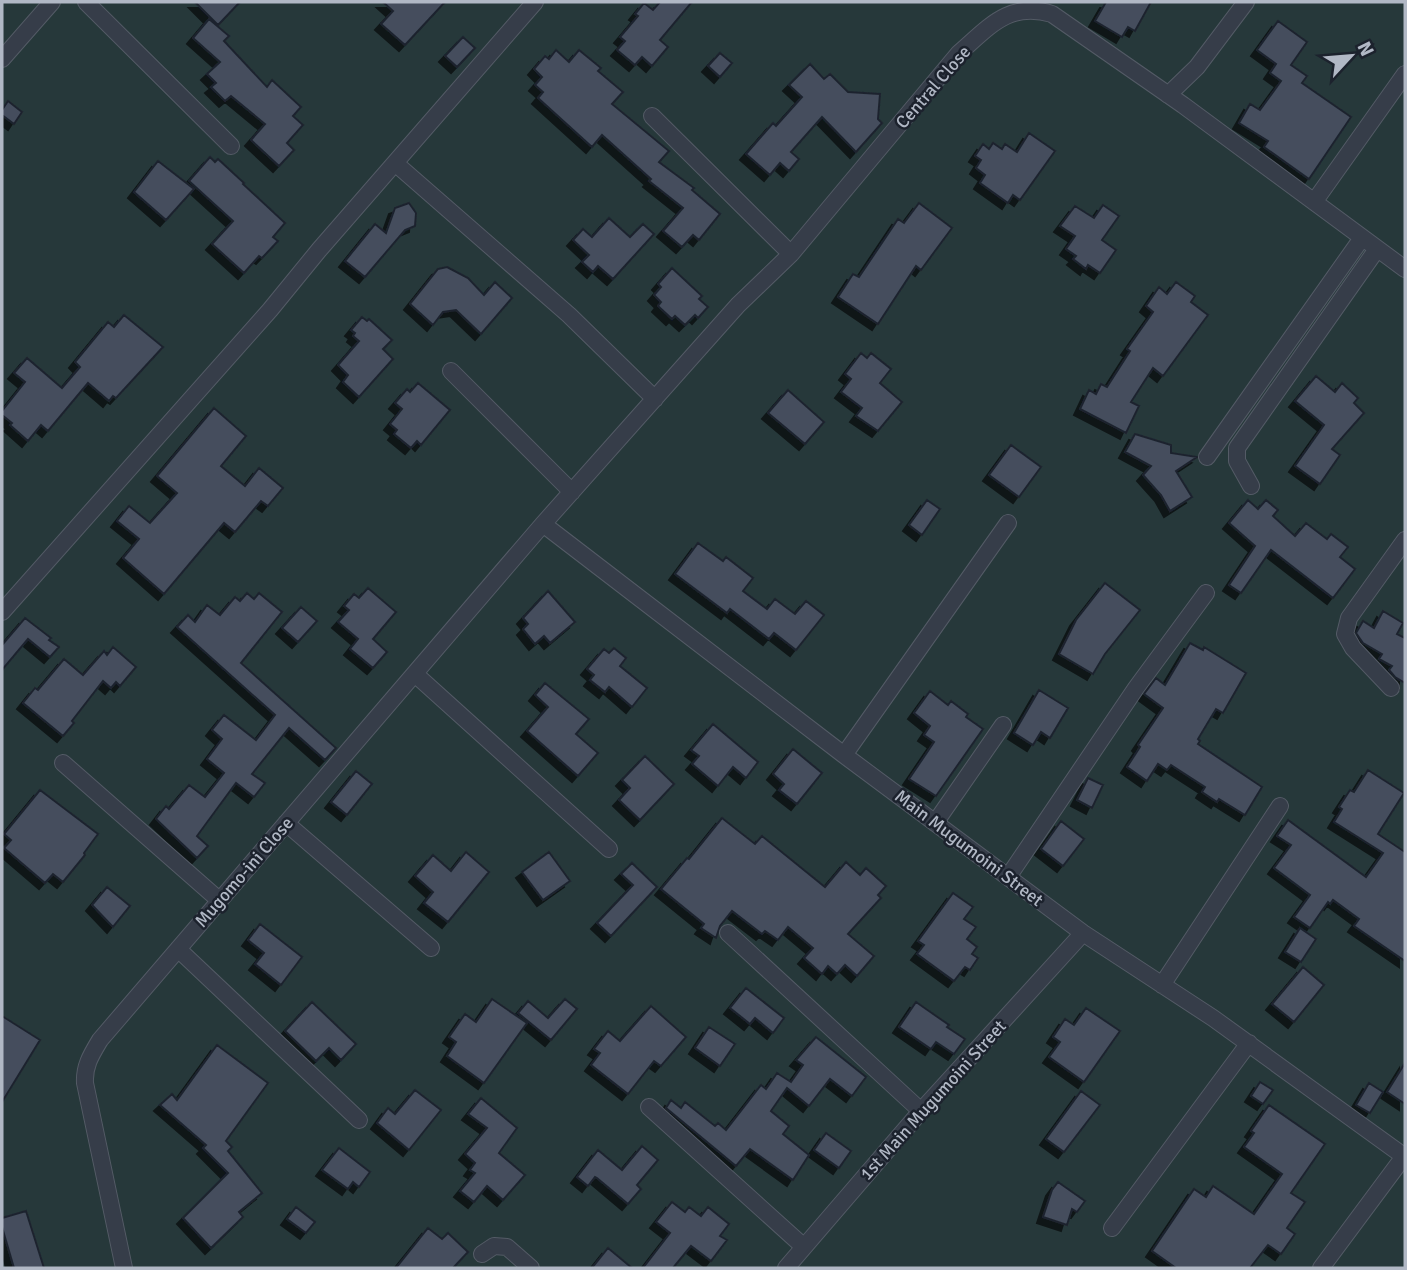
<svg xmlns="http://www.w3.org/2000/svg" width="1407" height="1270" font-family="Signika,sans-serif">
	<defs>
		<filter id="shadow"><feDropShadow dx="-6" dy="6" stdDeviation="0" flood-color="#0009"/></filter>
	</defs>
	<rect width="100%" height="100%" fill="#232b38"/>
	<path fill="#26383a" d="M2,2H1405V1268H2Z"/>
	<path fill="#444e5d" stroke="#1e242f" stroke-width="2" filter="url(#shadow)" d="M195,2H240L218,25Z
		M383,2H445L405,45L381,24L393,11Z
		M660,2H692L660,40L668,47L652,66L642,57L635,65L617,50L625,41L620,37L638,16L635,14L644,3L653,10Z
		M1106,2H1151L1135,31L1128,27L1122,37L1095,21Z
		M209,19L229,36L224,41L267,87L272,80L301,107L293,116L303,125L287,143L294,150L279,166L251,140L265,124L231,96L225,101L211,87L216,83L207,74L220,62L193,38Z
		M1278,21L1307,42L1291,65L1307,76L1302,83L1351,117L1309,179L1264,147L1268,141L1239,123L1250,104L1260,110L1281,81L1270,73L1276,64L1257,50Z
		M463,37L475,48L457,67L445,56Z
		M556,50L569,62L579,50L601,68L598,71L623,92L612,104L669,151L659,162L694,188L692,190L720,214L699,240L693,235L682,247L663,231L683,208L649,181L651,179L602,135L592,147L538,98L543,92L535,85L542,77L534,69L545,56L549,59Z
		M720,53L732,63L720,77L708,66Z
		M810,64L824,79L830,74L848,92L880,94L878,119L882,123L856,152L822,117L791,152L799,159L789,171L780,163L770,175L746,154L773,123L776,126L802,97L789,85Z
		M8,101L22,112L14,124L2,115V110Z
		M1029,133L1055,151L1020,200L1013,195L1008,203L980,183L985,175L976,168L981,160L975,156L983,144L989,149L993,143L1002,149L1005,144L1017,152Z
		M210,157L215,162L218,159L244,183L243,184L285,223L273,237L278,241L262,258L259,256L244,273L212,244L233,221L189,181Z
		M158,161L194,189L166,220L134,192Z
		M409,203L416,213L415,226L405,230L365,277L345,261L375,224L386,233L395,208Z
		M919,203L952,228L921,270L916,266L878,324L838,297L853,274L859,277L898,219L904,223Z
		M1103,205L1119,216L1102,240L1116,250L1100,273L1088,265L1086,269L1073,259L1076,256L1066,249L1075,236L1060,226L1075,206L1094,218Z
		M609,218L630,237L643,224L654,234L613,279L598,266L593,272L582,262L589,255L573,240L583,229L592,237Z
		M447,267L468,278L484,295L495,282L512,298L481,334L456,310L443,312L433,325L410,304L438,269Z
		M672,268L702,296L699,299L708,307L698,318L695,315L685,325L675,316L672,319L658,306L661,302L654,295L661,287L658,284Z
		M1176,282L1195,296L1191,302L1208,315L1163,376L1153,368L1131,402L1139,406L1126,433L1080,409L1089,390L1096,394L1101,384L1107,387L1130,351L1127,349L1153,312L1146,306L1159,287L1167,294Z
		M124,315L163,347L116,398L113,396L109,401L88,383L48,431L41,425L28,441L10,425L12,423L2,415V411L25,382L14,373L27,358L62,388L80,367L75,362L108,322L114,327Z
		M362,317L367,321L369,319L392,340L383,349L393,359L359,397L343,382L348,375L338,365L359,341L353,336L355,333L351,330Z
		M861,353L867,358L871,353L891,369L880,383L902,402L878,431L856,416L862,408L841,392L851,379L845,374Z
		M1316,376L1335,392L1342,383L1358,398L1354,403L1364,413L1332,449L1340,455L1320,484L1295,466L1324,425L1295,401Z
		M418,383L450,410L421,445L417,441L411,448L394,434L397,430L390,424L402,409L395,403L407,389L410,392Z
		M788,390L824,422L805,444L768,413Z
		M214,408L246,436L221,466L245,486L259,468L283,488L268,506L261,501L235,532L224,523L164,594L123,558L139,539L117,521L129,506L150,523L177,493L157,476Z
		M1135,434L1171,445V453L1197,457L1176,471L1192,497L1170,511L1161,495L1143,475L1151,466L1125,452Z
		M1011,445L1041,467L1019,497L989,475Z
		M927,500L940,509L922,535L909,525Z
		M1248,500L1258,509L1266,500L1278,510L1273,516L1295,536L1306,523L1327,539L1331,534L1348,547L1340,557L1355,569L1333,598L1271,550L1241,593L1229,585L1255,546L1229,523Z
		M698,543L723,561L726,557L753,578L743,591L767,609L775,599L795,614L806,601L824,615L796,650L774,633L769,639L730,609L727,613L675,574Z
		M1105,583L1140,610L1105,654L1093,674L1059,654L1076,620Z
		M368,588L396,612L373,639L387,652L373,668L350,649L358,639L338,622L349,610L344,606L354,594L359,598Z
		M548,591L575,622L550,643L544,636L535,644L523,629L528,624L523,618Z
		M247,593L254,599L259,593L282,612L241,663L336,748L325,760L289,728L252,774L265,783L254,797L236,783L197,836L208,846L197,858L156,819L166,806L169,809L189,785L205,797L224,773L207,759L222,739L212,730L224,715L256,740L275,715L177,627L188,615L195,622L207,605L220,615L235,597L240,601Z
		M301,607L317,621L298,642L282,628Z
		M1383,611L1403,623L1397,634L1405,638V683L1395,677L1389,670L1392,666L1379,659L1382,654L1363,643L1356,633L1363,621L1374,628Z
		M25,618L51,638L49,640L59,647L50,657L28,639L2,670V645Z
		M1190,643L1203,650L1204,647L1246,673L1223,713L1216,709L1198,739L1200,741L1198,744L1262,787L1245,815L1219,799L1217,802L1202,792L1205,787L1171,765L1167,770L1158,764L1147,781L1127,767L1140,747L1138,745L1163,708L1144,694L1156,678L1165,685Z
		M113,647L136,667L120,686L116,682L111,688L103,681L72,721L74,723L63,736L23,703L35,688L38,690L64,659L83,675L104,651L107,655Z
		M614,648L626,658L620,666L647,688L632,707L609,687L605,692L590,680L594,675L587,669L604,649L609,653Z
		M545,683L589,719L576,734L598,753L578,776L527,731L548,707L535,695Z
		M1039,690L1068,708L1050,738L1041,732L1033,745L1014,733Z
		M930,691L948,705L951,701L968,714L966,717L983,729L936,796L909,779L934,742L924,735L930,726L914,713Z
		M713,724L758,762L746,778L733,767L718,786L692,764L699,756L691,750Z
		M793,749L822,773L797,804L779,790L784,784L773,774Z
		M645,756L674,784L640,820L619,800L630,788L622,780Z
		M1368,770L1404,793L1378,834L1405,852V961L1354,926L1359,919L1333,900L1330,904L1328,902L1310,928L1294,917L1310,895L1274,868L1291,845L1277,836L1288,820L1366,877L1383,853L1334,822L1342,809L1339,807L1350,790L1354,792Z
		M356,771L372,784L347,815L331,802Z
		M1088,778L1103,785L1092,808L1077,800Z
		M40,790L98,834L84,853L85,855L63,882L53,874L45,883L4,848L11,840L4,834Z
		M722,818L755,844L762,836L825,887L846,862L860,875L866,868L886,886L878,895L881,898L848,934L874,956L857,976L845,965L837,974L828,966L822,974L804,958L813,948L788,927L778,940L765,931L762,934L732,911L720,926L716,938L701,928L704,924L661,889L687,858L689,859Z
		M1061,821L1084,839L1063,866L1041,849Z
		M466,852L489,872L448,922L424,903L433,892L415,876L433,855L451,871Z
		M549,852L570,881L543,900L522,872Z
		M632,863L657,887L611,936L597,923L633,885L621,874Z
		M107,887L130,906L113,927L92,905Z
		M953,893L973,907L964,919L976,927L967,939L977,947L972,954L978,958L970,970L965,967L954,981L917,954L924,945L918,941Z
		M260,924L302,957L281,985L255,964L264,953L248,940Z
		M1300,928L1316,939L1301,962L1285,952Z
		M1303,967L1324,985L1294,1022L1272,1004Z
		M746,988L784,1018L773,1033L755,1018L750,1024L730,1008Z
		M492,999L527,1023L484,1083L447,1056L456,1042L449,1037L465,1014L476,1022Z
		M565,999L577,1009L551,1040L518,1013L528,1001L548,1018Z
		M312,1002L356,1044L341,1060L329,1048L316,1061L285,1031Z
		M916,1002L949,1025L947,1027L965,1039L954,1054L936,1042L931,1049L899,1027Z
		M651,1006L686,1037L661,1066L654,1061L628,1094L591,1065L600,1053L594,1049L608,1031L620,1041Z
		M1086,1008L1120,1031L1084,1082L1049,1057L1060,1042L1053,1037L1065,1019L1074,1025Z
		M2,1016L40,1040L2,1102Z
		M709,1027L735,1044L720,1066L695,1048Z
		M816,1037L866,1077L852,1096L830,1079L809,1106L787,1088L771,1111L789,1126L783,1134L809,1155L793,1180L750,1149L736,1166L666,1108L671,1100L681,1108L685,1102L715,1126L718,1123L726,1130L761,1085L766,1089L777,1073L791,1082L803,1065L796,1060Z
		M217,1045L268,1083L226,1141L232,1147L228,1151L262,1193L239,1212L243,1217L211,1248L183,1218L228,1173L203,1148L206,1145L160,1105L172,1094L177,1100Z
		M1405,1063V1104L1387,1092Z
		M1260,1082L1273,1090L1263,1104L1251,1096Z
		M1369,1083L1383,1092L1370,1113L1356,1105Z
		M415,1090L441,1110L409,1150L377,1123L388,1108L395,1114Z
		M1081,1091L1100,1105L1064,1152L1046,1139Z
		M481,1098L517,1128L499,1153L525,1175L503,1200L487,1186L474,1202L460,1191L475,1173L470,1170L475,1163L465,1154L487,1128L468,1114Z
		M1269,1105L1325,1144L1291,1193L1305,1202L1287,1228L1295,1234L1281,1254L1268,1245L1250,1268H1176L1152,1251L1194,1189L1206,1197L1213,1186L1254,1214L1282,1174L1244,1147L1254,1133L1251,1131Z
		M826,1133L851,1151L839,1168L814,1150Z
		M642,1146L658,1160L637,1185L641,1189L628,1204L597,1178L595,1177L588,1186L577,1177L598,1150L622,1170Z
		M339,1148L370,1172L359,1187L353,1182L348,1189L322,1170Z
		M1058,1182L1085,1201L1077,1212L1072,1209L1067,1225L1043,1217L1052,1190Z
		M672,1202L685,1212L689,1207L701,1216L708,1207L729,1224L720,1236L727,1240L711,1261L691,1246L673,1268H643L670,1233L656,1222Z
		M296,1207L315,1222L306,1233L287,1219Z
		M26,1211L44,1268H14L2,1227V1218Z
		M428,1228L442,1239L448,1233L468,1252L453,1268H396Z
		M608,1248L632,1268H592Z"/>
	<g fill="none" stroke-linecap="round" stroke-linejoin="round">
		<defs>
			<path id="minor" d="M86,2L231,146
				M2,59L52,2
				M1168,95L1197,67L1246,2
				M652,116L791,254
				M395,163L569,315L655,399
				M1314,202L1405,74
				M451,371L572,492
				M1207,457L1362,238
				M1251,486L1237,461V448L1377,249
				M543,524L844,755L1083,933L1213,1018L1405,1157
				M2,612L270,310L319,250L535,2
				M415,674L609,849
				M1391,688L1353,648L1345,634L1349,618L1405,540
				M844,755L1008,523
				M63,763L219,900
				M286,823L431,948
				M935,823L1003,725
				M1008,877L1136,688L1206,593
				M728,933L921,1111
				M178,949L359,1120
				M1162,985L1280,806
				M649,1107L804,1247
				M1112,1228L1249,1043
				M482,1254L494,1246L507,1247L531,1268
				M124,1268L85,1083C84,1066 91,1055 100,1040L543,524L738,305L791,254L959,53C989,27 1009,1 1052,14L1183,105L1405,269
				M786,1268L921,1111L1083,933
				M1321,1268L1405,1155"/>
		</defs>
		<use href="#minor" stroke="#545b66" stroke-width="18"/>
		<use href="#minor" stroke="#363d49" stroke-width="16"/>
	</g>
	<g text-anchor="middle" stroke-width="5" stroke-linejoin="round" paint-order="stroke">
		<g font-size="18" fill="#b1b8c5" stroke="#1c222d">
			<text transform="translate(933 87) rotate(-49)" y="6">Central Close</text>
			<text transform="translate(969 848) rotate(37)" y="6">Main Mugumoini Street</text>
			<text transform="translate(244 872) rotate(-49)" y="6">Mugomo-ini Close</text>
			<text transform="translate(933 1100) rotate(-48)" y="6">1st Main Mugumoini Street</text>
		</g>
	</g>
	<rect width="1407" height="1270" fill="none" stroke="#b1b8c5" stroke-width="7"/>
	<g transform="translate(1351 56) rotate(64)" stroke="#1c222d" stroke-width="5" paint-order="stroke">
	<path d="M0-5L12 26L0 18L-12 26Z" fill="#b1b8c5"/>
	<text y="-10" font-size="19" font-weight="bold" text-anchor="middle" fill="#b1b8c5">N</text>
	</g>
</svg>
